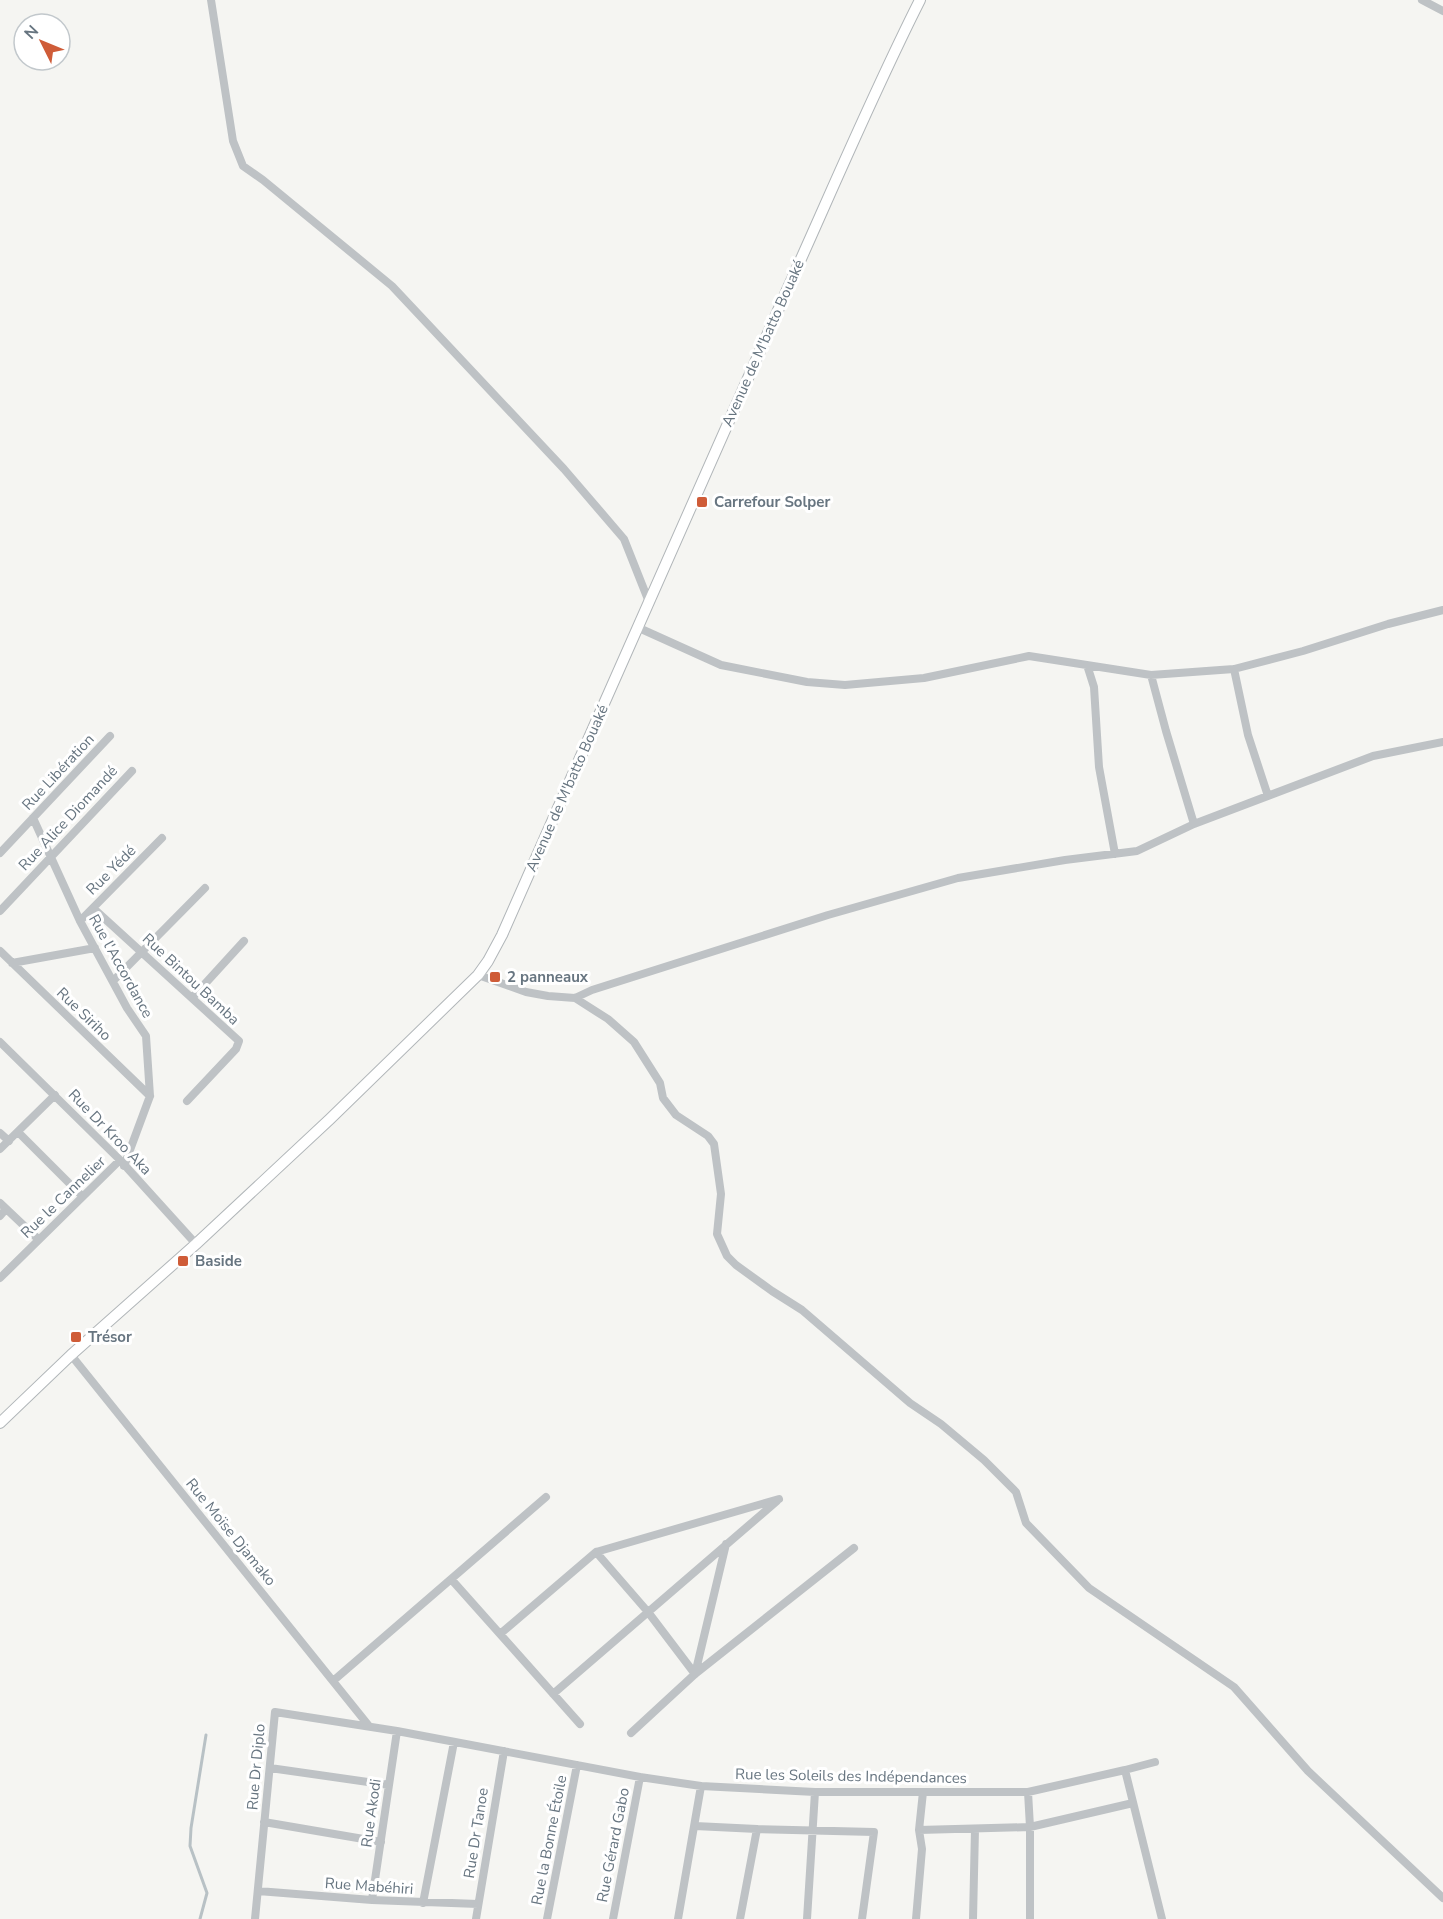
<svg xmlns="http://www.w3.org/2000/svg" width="1443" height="1919" font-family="'Nunito Sans',sans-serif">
	<rect width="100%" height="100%" fill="#f5f5f2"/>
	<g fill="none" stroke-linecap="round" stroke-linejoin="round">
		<path stroke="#b8c1c5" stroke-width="3" d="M200,1919L207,1893L190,1846L191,1828L206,1735"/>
		<defs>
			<path id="secondary" d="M0,1423L71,1355L196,1244L330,1119L478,975L488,961L502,935C597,720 691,505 787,290C831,193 872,95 920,0"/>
		</defs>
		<use href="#secondary" stroke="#b1b6b9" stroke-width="12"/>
		<path stroke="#bec2c5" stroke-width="8" d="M211,0L233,141L243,166L263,180L392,286L564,469L624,539L649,602
			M1422,0L1443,11
			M639,628L721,665L807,682L845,685L924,678L1029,656L1151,675L1234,669L1303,651L1388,624L1443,610
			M1087,665L1094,687L1099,767L1115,854
			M1234,669L1248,735L1268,796
			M1151,675L1166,731L1194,824
			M33,818L80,921L127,1008L146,1036L150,1096L124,1166
			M0,853L110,736
			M93,908L239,1041L236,1049L187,1101
			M0,911L132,771
			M80,921L162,838
			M0,951L150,1096
			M12,963L95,948
			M478,975L526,992L548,996L575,998L592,990L828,915L958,878L1065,860L1137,851L1194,824L1373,756L1443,742
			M113,981L205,888
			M192,998L244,941
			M575,998L608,1019L634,1042L660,1083L663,1098L676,1115L708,1136L714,1144L721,1194L717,1234L727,1256L736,1265L772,1291L802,1310L910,1403L941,1424L984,1460L1016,1492L1026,1523L1089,1588L1234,1687L1308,1771L1443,1898
			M0,1042L120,1160L196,1244
			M18,1132L82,1196
			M0,1133L9,1141
			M0,1149L55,1095
			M0,1203L38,1239
			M0,1216L6,1209
			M0,1278L120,1160
			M71,1355L369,1726
			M596,1552L648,1612L695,1674
			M451,1579L580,1724
			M500,1634L596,1552L779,1499
			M695,1674L726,1544
			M333,1681L546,1497
			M553,1694L777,1501
			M631,1733L695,1674L854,1548
			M270,1768L389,1785
			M1125,1770L1162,1919
			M1028,1792L1030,1827V1919
			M264,1822L381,1842
			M695,1826L757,1829L874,1832L862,1919
			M919,1830L1030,1827L1133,1803
			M258,1891L372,1900L478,1904
			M372,1900L397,1731
			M423,1903L454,1742
			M255,1919L275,1712L397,1731L640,1777L701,1786L815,1792H1028L1125,1770L1155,1762
			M476,1919L504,1751
			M547,1919L577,1765
			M613,1919L640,1777
			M678,1919L701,1786
			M740,1919L757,1829
			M807,1919L815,1792
			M916,1919L922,1849L919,1830L923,1792
			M973,1919L975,1829"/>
		<use href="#secondary" stroke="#fff" stroke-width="10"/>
	</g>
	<g fill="#cf5c38" stroke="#fff" stroke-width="2">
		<rect x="696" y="496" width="12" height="12" rx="3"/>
		<rect x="489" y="971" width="12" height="12" rx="3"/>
		<rect x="177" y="1255" width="12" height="12" rx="3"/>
		<rect x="70" y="1331" width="12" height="12" rx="3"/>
	</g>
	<g text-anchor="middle" stroke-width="6" stroke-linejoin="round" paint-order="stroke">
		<g font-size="15" fill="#677580" stroke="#fff">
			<text transform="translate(763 343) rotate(-66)" y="5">Avenue de M'batto Bouaké</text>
			<text transform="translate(58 772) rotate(-47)" y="5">Rue Libération</text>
			<text transform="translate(567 788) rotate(-66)" y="5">Avenue de M'batto Bouaké</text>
			<text transform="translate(68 818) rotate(-47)" y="5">Rue Alice Diomandé</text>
			<text transform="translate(111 870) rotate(-45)" y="5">Rue Yédé</text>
			<text transform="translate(121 966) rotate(61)" y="5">Rue l'Accordance</text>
			<text transform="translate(191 979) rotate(43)" y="5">Rue Bintou Bamba</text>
			<text transform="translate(84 1014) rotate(44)" y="5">Rue Siriho</text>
			<text transform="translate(110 1132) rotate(46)" y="5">Rue Dr Kroo Aka</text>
			<text transform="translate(63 1197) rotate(-44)" y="5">Rue le Cannelier</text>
			<text transform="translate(231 1532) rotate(51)" y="5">Rue Moïse Djamako</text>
			<text transform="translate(256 1767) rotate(-85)" y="5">Rue Dr Diplo</text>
			<text transform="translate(851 1776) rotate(1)" y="5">Rue les Soleils des Indépendances</text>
			<text transform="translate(371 1813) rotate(-82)" y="5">Rue Akodi</text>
			<text transform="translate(476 1833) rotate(-81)" y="5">Rue Dr Tanoe</text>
			<text transform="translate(549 1840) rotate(-79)" y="5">Rue la Bonne Étoile</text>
			<text transform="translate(613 1845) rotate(-79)" y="5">Rue Gérard Gabo</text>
			<text transform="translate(369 1886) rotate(4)" y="5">Rue Mabéhiri</text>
		</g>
		<g font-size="15" font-weight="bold" fill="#677580" stroke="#fff" text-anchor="start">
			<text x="714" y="507">Carrefour Solper</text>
			<text x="507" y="982">2 panneaux</text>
			<text x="195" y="1266">Baside</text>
			<text x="88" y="1342">Trésor</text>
		</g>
	</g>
	<g transform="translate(42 42) rotate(313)"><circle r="28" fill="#ffffff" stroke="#c2c8cc" stroke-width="1.5"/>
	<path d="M0-4.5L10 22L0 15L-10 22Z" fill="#cf5c38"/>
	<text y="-9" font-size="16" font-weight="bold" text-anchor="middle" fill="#677580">N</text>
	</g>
</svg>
